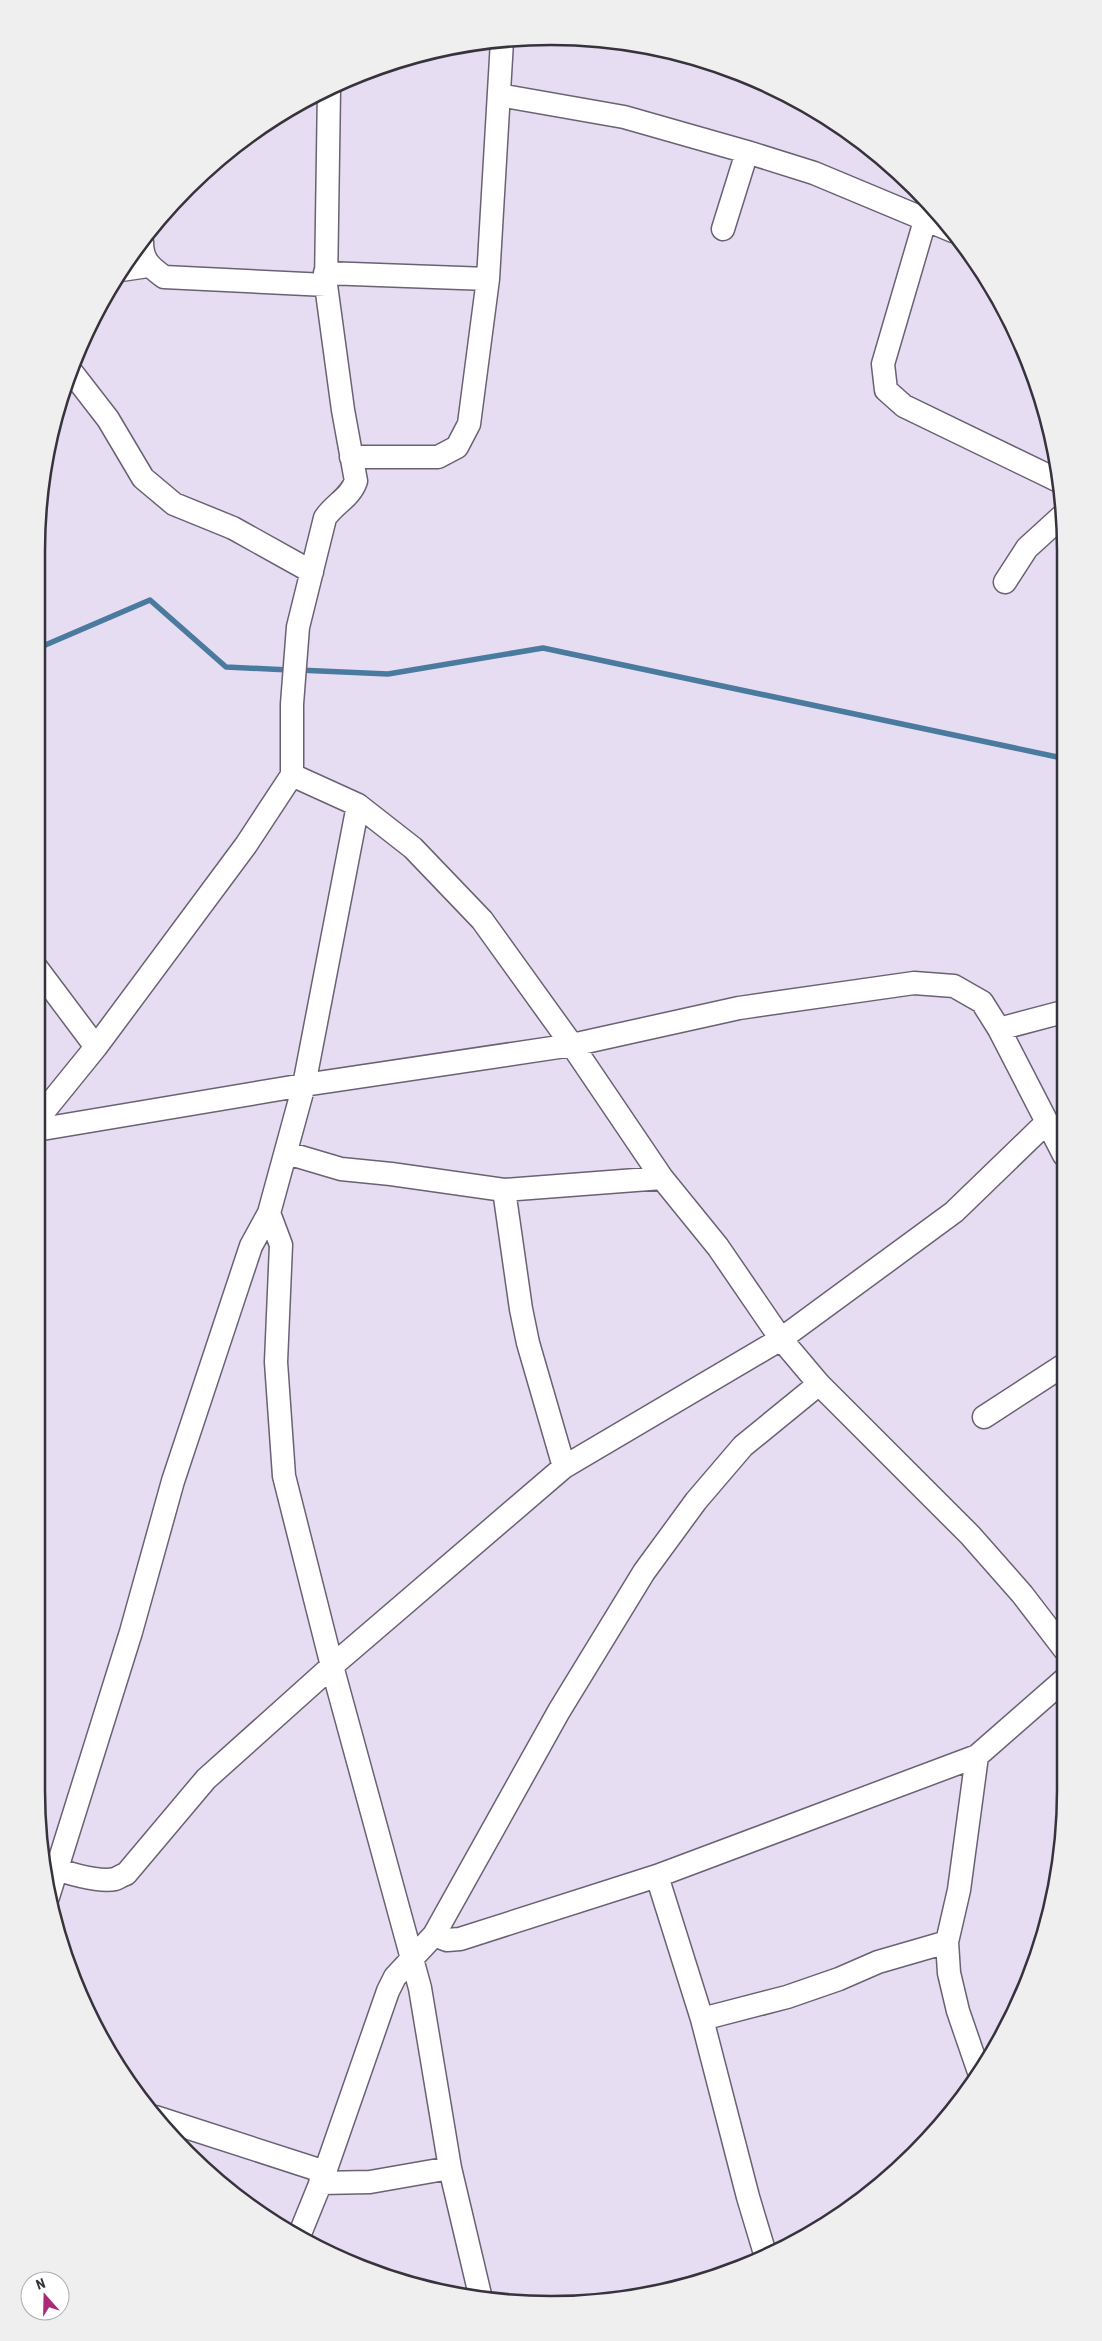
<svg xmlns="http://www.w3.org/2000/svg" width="1102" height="2341" font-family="'Roboto Condensed',sans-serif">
	<rect width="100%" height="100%" fill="#e7ddf3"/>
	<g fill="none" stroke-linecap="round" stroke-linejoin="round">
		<path stroke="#4a7b9f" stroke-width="5.5" d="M36,649L150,600L226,667L289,670
			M298,670L388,674L543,648L1062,758"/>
		<defs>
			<path id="minor" d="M499,95L624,117L747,152L814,173L953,231
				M929,207L883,364L886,390L904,406L1061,482
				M723,229L747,152
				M142,242C142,260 150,267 164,277L326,285
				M121,270L148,266
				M325,273L488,279
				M70,370L108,419L143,478L174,504L233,528L312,572
				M351,457H438L457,447L469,424L488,279L502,41
				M1005,582L1027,548L1061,517
				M358,805L413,848L482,920L572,1045L662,1178L718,1247L781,1339L819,1384L970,1535L1022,1594L1065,1650
				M36,967L96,1047
				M999,1029L1064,1155
				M36,1121L96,1047L246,845L292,775V704L298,627L325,518C334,504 350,498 356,481L343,410L326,285L329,89
				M36,1130L304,1085L572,1045L739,1008L914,983L954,986L982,1002L999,1029L1063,1012
				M287,1153L341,1169L391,1174L504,1190L662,1178
				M504,1190L521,1309L528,1343L564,1467
				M269,1213L281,1245L276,1362L284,1476L332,1666L420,1988L450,2168L481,2299
				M984,1417L1064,1365
				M977,1756L959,1890L947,1942L949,1973L958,2011L980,2075
				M44,1865C61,1871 97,1883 115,1879C118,1878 122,1875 126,1874L206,1779L332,1666L564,1467L781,1339L954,1212L1046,1123
				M657,1876L702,2019L748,2197L766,2257
				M48,1897L131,1632L173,1481L251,1246L269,1213L304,1085L358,805L292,775
				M434,1935L447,1940L460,1939L657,1876L977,1756L1065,1679
				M702,2019L787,1997L839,1979L878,1962L947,1942
				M155,2117L325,2172
				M320,2183L370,2182L450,2168
				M299,2236L325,2172L388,1991L395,1977L434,1935L559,1711L644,1572L696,1501L743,1446L819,1384"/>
		</defs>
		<use href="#minor" stroke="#6a6174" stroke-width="25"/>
		<use href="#minor" stroke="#fff" stroke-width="22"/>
	</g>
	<path d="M0 0H1102V2341H0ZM551 45H551A506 506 0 0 1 1057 551V1790A506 506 0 0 1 551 2296H551A506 506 0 0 1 45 1790V551A506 506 0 0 1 551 45Z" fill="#efefef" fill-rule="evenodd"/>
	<path fill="none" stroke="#37333c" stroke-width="2.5" d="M551 45H551A506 506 0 0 1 1057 551V1790A506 506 0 0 1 551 2296H551A506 506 0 0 1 45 1790V551A506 506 0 0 1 551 45Z"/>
	<g transform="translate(45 2296) rotate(340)"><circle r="24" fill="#ffffff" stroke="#afadb1"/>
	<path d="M0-4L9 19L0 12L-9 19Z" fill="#a92a7a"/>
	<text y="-8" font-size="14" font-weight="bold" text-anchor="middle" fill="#37333c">N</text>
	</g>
</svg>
